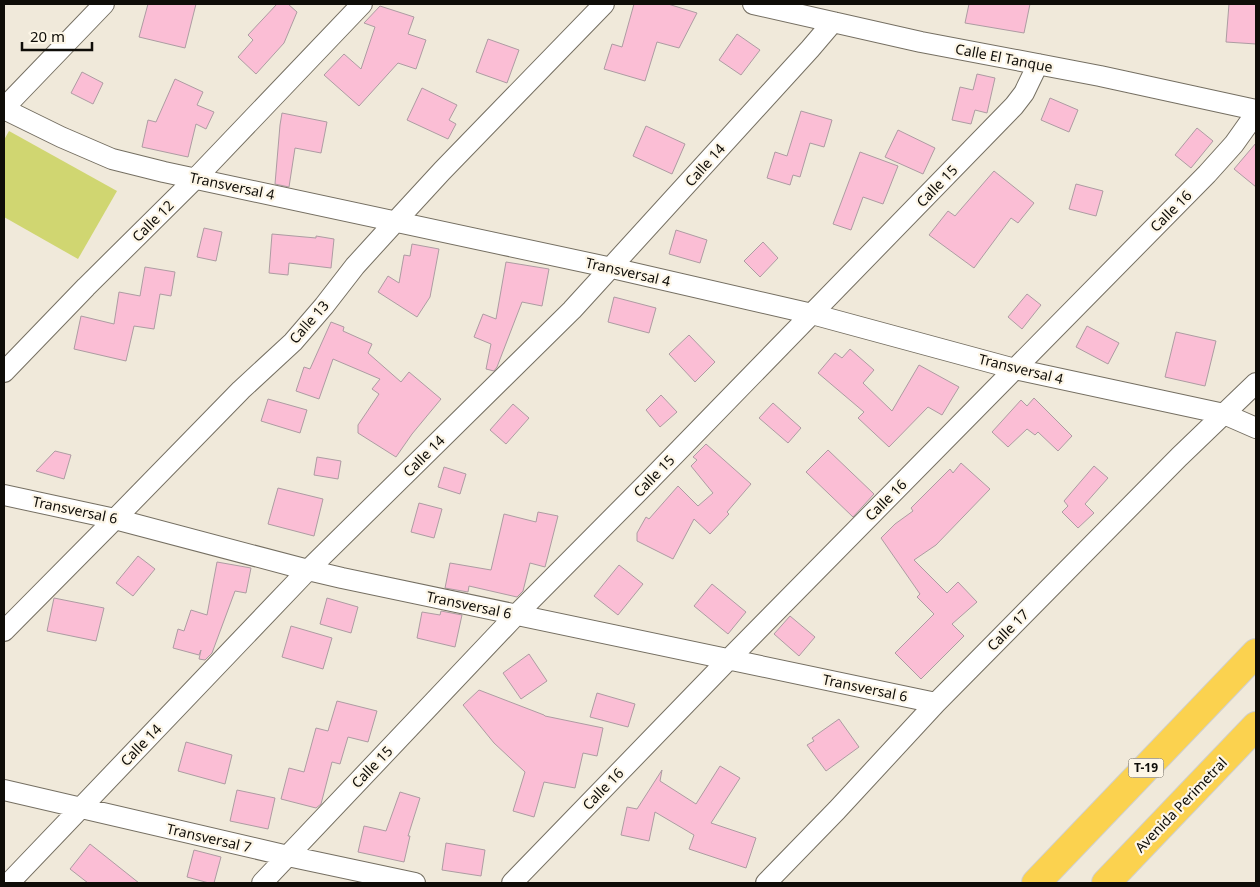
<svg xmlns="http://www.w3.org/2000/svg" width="1260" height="887" font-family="'Noto Sans',sans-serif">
	<rect width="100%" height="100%" fill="#f0e9da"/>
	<path fill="#d0d671" d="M9,131L117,191L78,259L4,217V140Z"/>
	<path fill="#fbbed5" stroke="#ad9ca2" d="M148,4H196L185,48L139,37Z
		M277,4H288L297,12L284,43L256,74L238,57L253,40L248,35Z
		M634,4H668L697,13L679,48L657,42L645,81L604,69L612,44L622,47Z
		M969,4H1030L1024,33L965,23Z
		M1229,4H1256V44L1226,42Z
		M380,6L414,17L408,34L426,40L416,69L398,63L359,106L324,75L344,54L361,69L375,27L364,23Z
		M737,34L760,50L741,75L719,60Z
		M488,39L519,50L507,83L476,72Z
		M82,72L103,83L93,104L71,93Z
		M977,74L995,78L987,113L975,110L971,124L952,120L960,87L973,90Z
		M175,79L203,92L197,105L214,112L206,129L196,124L188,157L142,147L148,120L156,122Z
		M422,88L457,105L449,120L456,124L448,139L407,120Z
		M1050,98L1078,110L1069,132L1041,120Z
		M801,111L832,120L824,147L810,143L800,177L793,175L790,185L767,178L775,152L787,156Z
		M282,113L327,122L321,153L295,148L289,187L275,184L280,125Z
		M646,126L685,144L672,174L633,156Z
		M1197,128L1213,141L1191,168L1175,155Z
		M898,130L935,148L923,174L885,157Z
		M1256,143V187L1234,169Z
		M860,152L898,166L883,204L863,197L851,230L833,224Z
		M994,171L1034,203L1018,223L1011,218L974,268L929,235L948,211L955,216Z
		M1076,184L1103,191L1096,216L1069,209Z
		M204,228L222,232L216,261L197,257Z
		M676,230L707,240L700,263L669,254Z
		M272,234L316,238V236L334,239L331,268L289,263L288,275L269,273Z
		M763,242L778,258L760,277L744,261Z
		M412,244L439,249L430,297L417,317L378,292L388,276L399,283L404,255L410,256Z
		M506,262L549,269L542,306L522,302L497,367L494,371L486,369L491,344L474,337L483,314L496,319Z
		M145,267L175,272L171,296L160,294L154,329L134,326L126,361L74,349L81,316L114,324L119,292L140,296Z
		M1027,294L1041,305L1022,329L1008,317Z
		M614,297L656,308L649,333L608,322Z
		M331,322L344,327L343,331L372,344L368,353L401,382L409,372L441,399L412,434L396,457L358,433V425L379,394L372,389L380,379L333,359L319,399L296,391L304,367L310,369Z
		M1087,326L1119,343L1108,364L1076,347Z
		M1176,332L1216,341L1205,386L1165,377Z
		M689,335L715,362L695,382L669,354Z
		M850,349L874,370L863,383L892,411L919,365L959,387L942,415L928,407L889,447L858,418L864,412L818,373L835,353L842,358Z
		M661,395L677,412L660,427L646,410Z
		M1034,398L1072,436L1058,451L1038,432L1035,435L1027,429L1008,447L992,432L1021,400L1027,406Z
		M268,399L307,410L300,433L261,421Z
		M773,403L801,428L788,443L759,418Z
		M513,404L529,418L506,444L490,430Z
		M706,444L751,484L727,512L729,514L710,534L694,519L673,559L637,541V533L646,517L649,519L678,486L698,506L713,493L691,466L697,460L693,457Z
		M828,450L874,494L853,517L806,472Z
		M55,451L71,455L64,479L36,471Z
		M317,457L341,461L338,479L314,475Z
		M961,463L990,489L936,545L914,560L947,593L958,582L977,602L952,624L964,636L921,679L895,653L934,614L917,597L920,594L881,538L895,524L913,511L911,508L950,469L953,473Z
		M1094,466L1108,478L1085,504L1094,513L1078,528L1062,512L1068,506L1064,501Z
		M444,467L466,474L460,494L438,487Z
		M278,488L323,499L314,536L268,524Z
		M419,503L442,509L434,538L411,532Z
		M538,512L558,516L545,567L530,563L523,591L517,597L469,586L468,592L445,588L450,563L491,570L504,514L536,522Z
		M138,556L155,569L133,596L116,583Z
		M217,562L251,568L246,593L235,591L212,653L205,660L199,659L201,650L199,655L173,648L178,629L184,631L191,610L207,615Z
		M619,565L643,584L618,615L594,596Z
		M712,584L746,612L728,634L694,606Z
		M54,598L104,608L96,641L47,631Z
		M327,598L358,607L351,633L320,624Z
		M441,611L462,615L455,647L417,638L422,612L440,615Z
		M790,616L815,637L799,656L774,634Z
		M291,626L332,638L323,669L282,657Z
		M529,654L547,681L521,699L503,673Z
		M479,690L544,715L545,716L603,728L597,756L583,753L575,788L544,782L534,817L513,811L525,772L494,743L463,705Z
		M597,693L635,704L628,727L590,717Z
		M337,701L377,711L368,742L348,737L340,764L332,762L321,804L316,808L281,799L289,768L304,772L316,728L328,731Z
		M839,719L859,747L826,771L807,745L814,741L812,738Z
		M186,742L232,755L225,784L178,771Z
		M720,766L740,778L711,823L756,838L746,868L689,849L694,835L655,812L649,841L621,835L627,807L637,809L662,770L660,781L696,804Z
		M237,790L275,798L268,829L230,821Z
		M400,792L420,798L408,836H410L404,862L358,852L364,826L386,831Z
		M446,843L485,850L481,876L442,870Z
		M90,844L139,883H88L70,869Z
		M194,850L221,857L214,883H209L187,877Z"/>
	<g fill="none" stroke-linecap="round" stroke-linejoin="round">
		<defs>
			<path id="street" d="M753,4L921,42L1100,76L1256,110
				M4,108L104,4
				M4,109L61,137L112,159L164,172L612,268L812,314L1015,369L1224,414L1256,428
				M4,372L86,287L195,179L362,4
				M4,495L115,519L308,570L342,578L936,703
				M4,631L115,519L241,390L293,342L324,306L355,266L396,221L442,171L604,4
				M4,790L288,856L415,883
				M9,883L308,570L572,310L810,49L833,22
				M262,883L516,615L648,482L1014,106L1024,93L1038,64
				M512,883L729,659L1207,174L1234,144L1256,113
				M766,883L837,810L936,703L1179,457L1256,383"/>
			<path id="highway" d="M1036,883L1256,653
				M1106,883L1256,726"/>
		</defs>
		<use href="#street" stroke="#756f62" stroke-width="22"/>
		<use href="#highway" stroke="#cfcfce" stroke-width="30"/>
		<use href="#street" stroke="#fff" stroke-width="20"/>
		<use href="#highway" stroke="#fbd24f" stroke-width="28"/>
	</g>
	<g text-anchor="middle" stroke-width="4.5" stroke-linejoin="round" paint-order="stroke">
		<rect fill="#fdf6e7" stroke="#56534b" stroke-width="1" x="1128.5" y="758.5" width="35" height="19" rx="4"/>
		<g font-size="12" font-weight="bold" fill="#0f0d08">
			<text x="1146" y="772">T-19</text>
		</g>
		<g font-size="14" fill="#0f0d08" stroke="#fdf6e7">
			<text transform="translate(1004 58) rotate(11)" y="5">Calle El Tanque</text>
			<text transform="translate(705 165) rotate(-48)" y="5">Calle 14</text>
			<text transform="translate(232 186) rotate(12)" y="5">Transversal 4</text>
			<text transform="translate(937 186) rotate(-46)" y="5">Calle 15</text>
			<text transform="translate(1171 211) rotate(-45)" y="5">Calle 16</text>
			<text transform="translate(153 221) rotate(-45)" y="5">Calle 12</text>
			<text transform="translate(628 272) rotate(13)" y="5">Transversal 4</text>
			<text transform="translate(309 322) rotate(-49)" y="5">Calle 13</text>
			<text transform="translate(1021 369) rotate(14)" y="5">Transversal 4</text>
			<text transform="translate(424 456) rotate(-45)" y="5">Calle 14</text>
			<text transform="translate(654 476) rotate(-46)" y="5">Calle 15</text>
			<text transform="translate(886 500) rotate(-45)" y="5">Calle 16</text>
			<text transform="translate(75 510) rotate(12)" y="5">Transversal 6</text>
			<text transform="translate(469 605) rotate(12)" y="5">Transversal 6</text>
			<text transform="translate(1008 630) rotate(-45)" y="5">Calle 17</text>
			<text transform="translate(865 688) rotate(12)" y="5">Transversal 6</text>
			<text transform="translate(141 745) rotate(-46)" y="5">Calle 14</text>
			<text transform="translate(372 767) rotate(-46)" y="5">Calle 15</text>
			<text transform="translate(603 789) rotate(-46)" y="5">Calle 16</text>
			<text transform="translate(1181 805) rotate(-46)" y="5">Avenida Perimetral</text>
			<text transform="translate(209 838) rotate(13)" y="5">Transversal 7</text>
		</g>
	</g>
	<rect width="1260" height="887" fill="none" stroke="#0f0d08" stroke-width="10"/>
	<path d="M22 42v8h70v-8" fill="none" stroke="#0f0d08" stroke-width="2.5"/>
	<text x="30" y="42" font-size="15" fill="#0f0d08" stroke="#fdf6e7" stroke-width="4" paint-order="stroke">20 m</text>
</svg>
